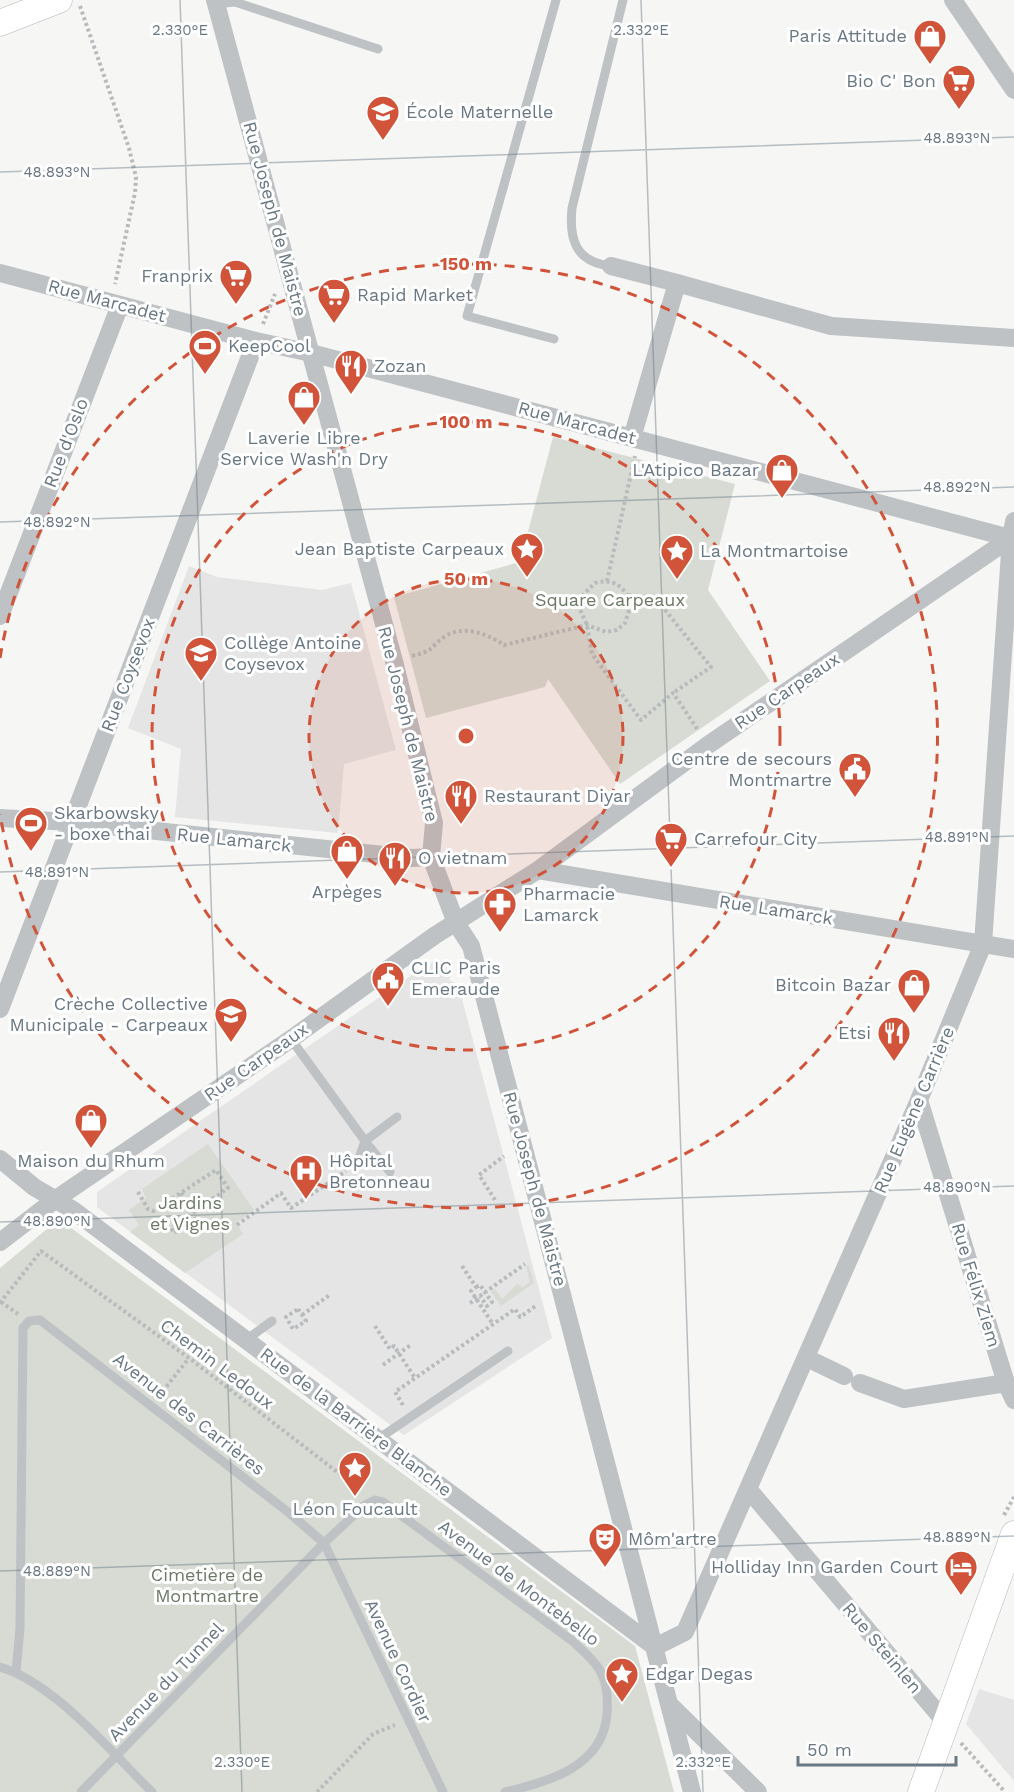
<svg xmlns="http://www.w3.org/2000/svg" width="1014" height="1792" font-family="'Work Sans',sans-serif">
	<rect width="100%" height="100%" fill="#f6f6f4"/>
	<path fill="#e4e5e4" d="M189,566L217,577L322,590L351,583L396,750L344,764L338,833L175,817L181,749L128,728Z
		M432,961L454,969L449,980L458,984L552,1338L404,1435L97,1207V1192L419,970L428,973Z
		M979,1689L1014,1700V1781L966,1724Z"/>
	<path fill="#d7dbd3" d="M553,437L735,484L708,590L770,681L620,784L548,679L545,687L426,718L394,597L520,562Z
		M208,1144L254,1210L236,1222L243,1234L185,1273L130,1232L139,1225L129,1210L146,1198L142,1189Z
		M59,1219L635,1646L674,1792H0V1268Z
		M529,1265L534,1283L501,1306L491,1292L495,1289L502,1299L517,1284L523,1287L530,1282L526,1267Z"/>
	<g fill="none" stroke-linecap="round" stroke-linejoin="round">
		<defs>
			<path id="secondary" d="M0,23L59,0
				M921,1792L1014,1534"/>
		</defs>
		<use href="#secondary" stroke="#b1b6ba" stroke-width="27"/>
		<path stroke="#b8bbbd" stroke-width="4" stroke-dasharray="3 3" stroke-linecap="butt" d="M80,6L129,148L136,177L135,193L115,284
			M263,324L275,294
			M607,581L635,456
			M628,595L657,600L711,667L673,693
			M412,656C435,650 428,649 444,637C462,624 488,634 504,645L587,625L606,632L617,630L625,623L631,604C625,586 613,578 595,583L581,597L579,607L587,625L592,654L641,720L673,693L698,730
			M138,1192L148,1209L153,1211L216,1170L228,1188L171,1228L174,1233L198,1217
			M181,1193L194,1212
			M495,1200L479,1175L504,1156
			M237,1225L281,1193L291,1208L346,1171
			M462,1266L476,1287L471,1291L493,1324
			M476,1287L480,1285L492,1302L487,1306L480,1296
			M1,1302L18,1314
			M0,1303L41,1251L189,1358L362,1491
			M470,1303L525,1264
			M298,1309L306,1321L293,1329L286,1317Z
			M302,1315L331,1294
			M375,1326L390,1349L394,1346L415,1378
			M383,1365L412,1344
			M159,1396L189,1358
			M403,1405L395,1392L515,1309L520,1317L537,1305
			M1004,1515L1014,1497
			M961,1743L1005,1792
			M317,1792L373,1734L395,1725"/>
		<path stroke="#bec2c5" stroke-width="9" d="M216,4L235,2L378,49
			M611,266C575,262 569,239 572,208L623,0
			M554,339L467,316L556,0
			M291,1039L365,1141L397,1117
			M365,1141L390,1172
			M357,1164L365,1141
			M246,1340L272,1321
			M378,1439L508,1351
			M0,1667C55,1683 111,1752 152,1792
			M16,1672L20,1628L23,1328L29,1321L40,1320L288,1512L324,1543L443,1792
			M81,1792L324,1543L365,1505L375,1500L383,1502L571,1640C599,1665 610,1675 607,1714C603,1767 548,1782 505,1792"/>
		<path stroke="#bec2c5" stroke-width="18" d="M215,0L394,661L434,823L431,857L456,923L471,946L692,1792
			M953,0L1014,90
			M611,266L677,283
			M0,273L256,341L311,353L1014,539
			M632,438L677,283L831,326L1014,338
			M0,616L120,305
			M0,818L71,822L412,858L431,857
			M538,870L1014,949
			M0,1009L256,341
			M919,1100L1006,1383L1014,1400
			M0,1159L34,1187L73,1210L655,1647L685,1632L919,1100L983,944L1011,538L1014,521
			M0,1242L56,1199L291,1039L434,936L538,870L708,745L1011,538
			M815,1362L844,1376
			M860,1383L904,1399L1006,1383
			M749,1490L946,1723
			M671,1706L758,1792"/>
		<use href="#secondary" stroke="#fff" stroke-width="26"/>
	</g>
	<path fill="none" stroke="#697882" stroke-width="1.5" stroke-opacity="0.45" d="M180,0L242,1792M641,0L703,1792M0,172L1014,137M0,522L1014,487M0,872L1014,836M0,1222L1014,1186M0,1571L1014,1536"/>
	<circle cx="466" cy="736" r="157" fill="#d1533a" fill-opacity=".12"/>
	<g fill="none" stroke="#d1533a" stroke-width="3" stroke-dasharray="10 8">
		<circle cx="466" cy="736" r="157"/>
		<circle cx="466" cy="736" r="314"/>
		<path d="M0 658A472 472 0 1 1 0 814"/>
	</g>
	<defs>
		<symbol id="shop-pin" viewBox="-11 -11 22 30"><path d="M0 17L-7.5 6A9.5 9.5 0 1 1 7.5 6Z" fill="#d1533a" stroke="#fff"/><path d="M-5-2.5h2.3a2.7 3.5 0 0 1 5.4 0H5L5.5 6h-11ZM-1.5-2.5h3a1.5 2.3 0 0 0-3 0Z" fill="#fff"/></symbol>
		<symbol id="supermarket-pin" viewBox="-11 -11 22 30"><path d="M0 17L-7.5 6A9.5 9.5 0 1 1 7.5 6Z" fill="#d1533a" stroke="#fff"/><path d="M-6-5.5h2.5l.6 2H6L4.5 2H-2.5L-4.4-4H-6ZM-1.5 3.2a1.3 1.3 0 1 0 .1 0ZM3 3.2a1.3 1.3 0 1 0 .1 0Z" fill="#fff"/></symbol>
		<symbol id="school-pin" viewBox="-11 -11 22 30"><path d="M0 17L-7.5 6A9.5 9.5 0 1 1 7.5 6Z" fill="#d1533a" stroke="#fff"/><path d="M0-5L7-2L0 1L-7-2ZM-4 1L0 2.5L4 1V4Q0 6-4 4Z" fill="#fff"/></symbol>
		<symbol id="stadium-pin" viewBox="-11 -11 22 30"><path d="M0 17L-7.5 6A9.5 9.5 0 1 1 7.5 6Z" fill="#d1533a" stroke="#fff"/><path d="M0-5a6.5 5 0 1 0 0 10a6.5 5 0 1 0 0-10ZM-3.5-1.8h7v3.6h-7Z" fill="#fff"/></symbol>
		<symbol id="restaurant-pin" viewBox="-11 -11 22 30"><path d="M0 17L-7.5 6A9.5 9.5 0 1 1 7.5 6Z" fill="#d1533a" stroke="#fff"/><path d="M-5-6h1v4h1v-4h1v4h1v-4h1v5L-1.5 .5V6h-2V.5L-5-1ZM5-6V6H3V1.5H1.5Q1.5-4 5-6Z" fill="#fff"/></symbol>
		<symbol id="sight-pin" viewBox="-11 -11 22 30"><path d="M0 17L-7.5 6A9.5 9.5 0 1 1 7.5 6Z" fill="#d1533a" stroke="#fff"/><path d="M0-6L1.8-2.2L6-1.7L2.9 1.2L3.7 5.4L0 3.3L-3.7 5.4L-2.9 1.2L-6-1.7L-1.8-2.2Z" fill="#fff"/></symbol>
		<symbol id="civic-pin" viewBox="-11 -11 22 30"><path d="M0 17L-7.5 6A9.5 9.5 0 1 1 7.5 6Z" fill="#d1533a" stroke="#fff"/><path d="M-.6-6.5H3V-4.5H.6V-3L4-1V1h2V6H-6V1h2V-1L-.6-3ZM-1.2 2.5V6h2.4V2.5Z" fill="#fff"/></symbol>
		<symbol id="pharmacy-pin" viewBox="-11 -11 22 30"><path d="M0 17L-7.5 6A9.5 9.5 0 1 1 7.5 6Z" fill="#d1533a" stroke="#fff"/><path d="M-2-6h4v4h4v4h-4v4h-4v-4h-4v-4h4Z" fill="#fff"/></symbol>
		<symbol id="hospital-pin" viewBox="-11 -11 22 30"><path d="M0 17L-7.5 6A9.5 9.5 0 1 1 7.5 6Z" fill="#d1533a" stroke="#fff"/><path d="M-5-5h3v3.5h4V-5h3V5h-3V1.5h-4V5h-3Z" fill="#fff"/></symbol>
		<symbol id="theatre-pin" viewBox="-11 -11 22 30"><path d="M0 17L-7.5 6A9.5 9.5 0 1 1 7.5 6Z" fill="#d1533a" stroke="#fff"/><path d="M-5-5.5Q0-4 5-5.5V0Q5 5 0 6Q-5 5-5 0ZM-3.3-2.5H-1v1.5H-3.3ZM1-2.5H3.3v1.5H1ZM-2.8 1Q0 5.5 2.8 1Z" fill="#fff"/></symbol>
		<symbol id="hotel-pin" viewBox="-11 -11 22 30"><path d="M0 17L-7.5 6A9.5 9.5 0 1 1 7.5 6Z" fill="#d1533a" stroke="#fff"/><path d="M-6-4.5h1.5V1H6V5H4.5V3h-9V5H-6ZM-4 0a1.8 1.8 0 1 1 3.6 0ZM.5 0V-2.5h3Q6-2.5 6 0Z" fill="#fff"/></symbol>
	</defs>
	<g fill-rule="evenodd">
		<use href="#shop-pin" x="911" y="17" width="38" height="52"/>
		<use href="#supermarket-pin" x="940" y="62" width="38" height="52"/>
		<use href="#school-pin" x="364" y="93" width="38" height="52"/>
		<use href="#supermarket-pin" x="217" y="257" width="38" height="52"/>
		<use href="#supermarket-pin" x="315" y="276" width="38" height="52"/>
		<use href="#stadium-pin" x="186" y="327" width="38" height="52"/>
		<use href="#restaurant-pin" x="332" y="347" width="38" height="52"/>
		<use href="#shop-pin" x="285" y="378" width="38" height="52"/>
		<use href="#shop-pin" x="763" y="451" width="38" height="52"/>
		<use href="#sight-pin" x="508" y="530" width="38" height="52"/>
		<use href="#sight-pin" x="658" y="532" width="38" height="52"/>
		<use href="#school-pin" x="182" y="634" width="38" height="52"/>
		<use href="#civic-pin" x="836" y="750" width="38" height="52"/>
		<use href="#restaurant-pin" x="442" y="777" width="38" height="52"/>
		<use href="#stadium-pin" x="12" y="804" width="38" height="52"/>
		<use href="#supermarket-pin" x="652" y="820" width="38" height="52"/>
		<use href="#shop-pin" x="328" y="832" width="38" height="52"/>
		<use href="#restaurant-pin" x="376" y="839" width="38" height="52"/>
		<use href="#pharmacy-pin" x="481" y="885" width="38" height="52"/>
		<use href="#civic-pin" x="369" y="959" width="38" height="52"/>
		<use href="#shop-pin" x="895" y="966" width="38" height="52"/>
		<use href="#school-pin" x="212" y="995" width="38" height="52"/>
		<use href="#restaurant-pin" x="875" y="1014" width="38" height="52"/>
		<use href="#shop-pin" x="72" y="1101" width="38" height="52"/>
		<use href="#hospital-pin" x="287" y="1152" width="38" height="52"/>
		<use href="#sight-pin" x="336" y="1449" width="38" height="52"/>
		<use href="#theatre-pin" x="586" y="1520" width="38" height="52"/>
		<use href="#hotel-pin" x="942" y="1548" width="38" height="52"/>
		<use href="#sight-pin" x="603" y="1655" width="38" height="52"/>
	</g>
	<g text-anchor="middle" stroke-width="6" stroke-linejoin="round" paint-order="stroke">
		<g font-size="18" fill="#697882" stroke="#fff" text-anchor="start">
			<text x="907" y="42" text-anchor="end">Paris Attitude</text>
			<text x="936" y="87" text-anchor="end">Bio C' Bon</text>
			<text x="406" y="118">École Maternelle</text>
			<text x="213" y="282" text-anchor="end">Franprix</text>
			<text x="357" y="301">Rapid Market</text>
			<text x="228" y="352">KeepCool</text>
			<text x="374" y="372">Zozan</text>
			<text x="304" y="444" text-anchor="middle">Laverie Libre<tspan x="304" dy="21">Service Wash'n Dry</tspan></text>
			<text x="759" y="476" text-anchor="end">L'Atipico Bazar</text>
			<text x="504" y="555" text-anchor="end">Jean Baptiste Carpeaux</text>
			<text x="700" y="557">La Montmartoise</text>
			<text x="224" y="649">Collège Antoine<tspan x="224" dy="21">Coysevox</tspan></text>
			<text x="832" y="765" text-anchor="end">Centre de secours<tspan x="832" dy="21">Montmartre</tspan></text>
			<text x="484" y="802">Restaurant Diyar</text>
			<text x="54" y="819">Skarbowsky<tspan x="54" dy="21">- boxe thai</tspan></text>
			<text x="694" y="845">Carrefour City</text>
			<text x="418" y="864">O vietnam</text>
			<text x="347" y="898" text-anchor="middle">Arpèges</text>
			<text x="523" y="900">Pharmacie<tspan x="523" dy="21">Lamarck</tspan></text>
			<text x="411" y="974">CLIC Paris<tspan x="411" dy="21">Emeraude</tspan></text>
			<text x="891" y="991" text-anchor="end">Bitcoin Bazar</text>
			<text x="208" y="1010" text-anchor="end">Crèche Collective<tspan x="208" dy="21">Municipale - Carpeaux</tspan></text>
			<text x="871" y="1039" text-anchor="end">Etsi</text>
			<text x="91" y="1167" text-anchor="middle">Maison du Rhum</text>
			<text x="329" y="1167">Hôpital<tspan x="329" dy="21">Bretonneau</tspan></text>
			<text x="355" y="1515" text-anchor="middle">Léon Foucault</text>
			<text x="628" y="1545">Môm'artre</text>
			<text x="938" y="1573" text-anchor="end">Holliday Inn Garden Court</text>
			<text x="645" y="1680">Edgar Degas</text>
		</g>
		<g font-size="18" fill="#697882" stroke="#fff">
			<text transform="translate(275 219) rotate(75)" y="6">Rue Joseph de Maistre</text>
			<text transform="translate(107 301) rotate(15)" y="6">Rue Marcadet</text>
			<text transform="translate(577 423) rotate(15)" y="6">Rue Marcadet</text>
			<text transform="translate(66 443) rotate(-69)" y="6">Rue d'Oslo</text>
			<text transform="translate(128 675) rotate(-69)" y="6">Rue Coysevox</text>
			<text transform="translate(787 691) rotate(-34)" y="6">Rue Carpeaux</text>
			<text transform="translate(408 724) rotate(76)" y="6">Rue Joseph de Maistre</text>
			<text transform="translate(234 840) rotate(6)" y="6">Rue Lamarck</text>
			<text transform="translate(776 910) rotate(9)" y="6">Rue Lamarck</text>
			<text transform="translate(256 1062) rotate(-35)" y="6">Rue Carpeaux</text>
			<text transform="translate(914 1110) rotate(-67)" y="6">Rue Eugène Carrière</text>
			<text transform="translate(535 1189) rotate(75)" y="6">Rue Joseph de Maistre</text>
			<text transform="translate(976 1285) rotate(73)" y="6">Rue Félix Ziem</text>
			<text transform="translate(217 1364) rotate(37)" y="6">Chemin Ledoux</text>
			<text transform="translate(189 1414) rotate(38)" y="6">Avenue des Carrières</text>
			<text transform="translate(356 1422) rotate(37)" y="6">Rue de la Barrière Blanche</text>
			<text transform="translate(519 1583) rotate(37)" y="6">Avenue de Montebello</text>
			<text transform="translate(882 1648) rotate(50)" y="6">Rue Steinlen</text>
			<text transform="translate(398 1661) rotate(65)" y="6">Avenue Cordier</text>
			<text transform="translate(166 1682) rotate(-46)" y="6">Avenue du Tunnel</text>
		</g>
		<g font-size="18" fill="#6c7967" stroke="#fff">
			<text x="610" y="606">Square Carpeaux</text>
			<text x="190" y="1209">Jardins<tspan x="190" dy="21">et Vignes</tspan></text>
			<text x="207" y="1581">Cimetière de<tspan x="207" dy="21">Montmartre</tspan></text>
		</g>
	</g>
	<g font-size="15" text-anchor="middle" fill="#697882" stroke="#fff" stroke-width="6" stroke-linejoin="round" paint-order="stroke">
		<text x="180" y="35">2.330°E</text>
		<text x="641" y="35">2.332°E</text>
		<text x="957" y="143">48.893°N</text>
		<text x="57" y="177">48.893°N</text>
		<text x="957" y="492">48.892°N</text>
		<text x="57" y="527">48.892°N</text>
		<text x="957" y="842">48.891°N</text>
		<text x="57" y="877">48.891°N</text>
		<text x="957" y="1192">48.890°N</text>
		<text x="57" y="1226">48.890°N</text>
		<text x="957" y="1542">48.889°N</text>
		<text x="57" y="1576">48.889°N</text>
		<text x="242" y="1767">2.330°E</text>
		<text x="703" y="1767">2.332°E</text>
	</g>
	<circle cx="466" cy="736" r="9" fill="#d1533a" stroke="#fff" stroke-width="3"/>
	<g font-size="18" text-anchor="middle" font-weight="bold" fill="#d1533a" stroke="#fff" stroke-width="6" stroke-linejoin="round" paint-order="stroke">
		<text x="466" y="270">150 m</text>
		<text x="466" y="428">100 m</text>
		<text x="466" y="585">50 m</text>
	</g>
	<path d="M798 1756v9h158v-9" fill="none" stroke="#697882" stroke-width="3"/>
	<text x="807" y="1756" font-size="18" fill="#697882" stroke="#ffffff" stroke-width="4.5" paint-order="stroke">50 m</text>
</svg>
